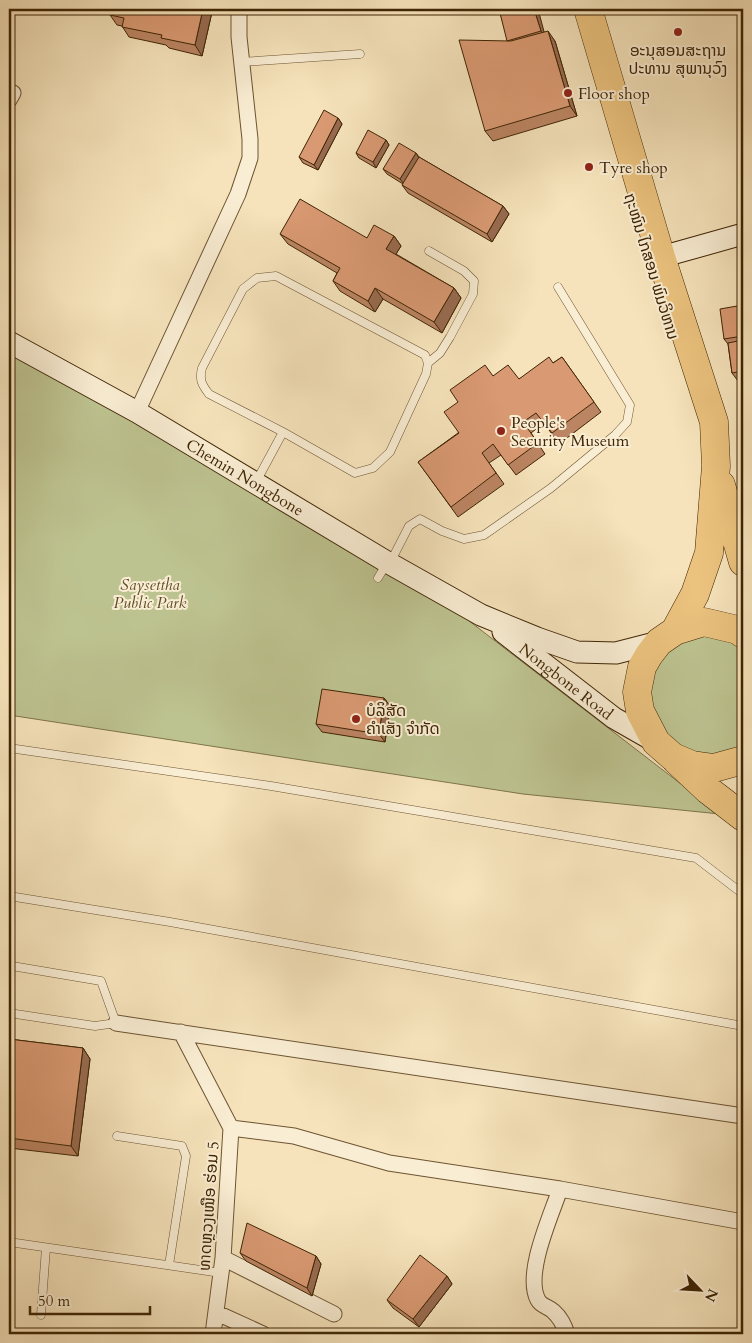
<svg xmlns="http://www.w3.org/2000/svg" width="752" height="1343" font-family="Cardo,'Noto Sans Lao',serif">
	<rect width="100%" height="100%" fill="#f6e3bb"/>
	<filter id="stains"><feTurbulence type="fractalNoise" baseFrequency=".004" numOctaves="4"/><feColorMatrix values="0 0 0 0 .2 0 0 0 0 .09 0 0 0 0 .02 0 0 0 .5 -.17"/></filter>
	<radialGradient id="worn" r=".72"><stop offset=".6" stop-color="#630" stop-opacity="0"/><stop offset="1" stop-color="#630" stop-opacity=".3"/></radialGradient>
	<path fill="#bdc390" stroke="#7e744a" d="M9,351L138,421L451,607L720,814L523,794L9,715Z
		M701,626L743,640V754L712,764L657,736L646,672L660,645Z"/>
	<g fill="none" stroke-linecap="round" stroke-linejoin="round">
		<defs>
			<path id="lane" d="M241,62L360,54
				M428,363L440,353L450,337L473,294L474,281L464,271L429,251
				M256,482L283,432L355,473L373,468L390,452L426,374L428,363L425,355L276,276L257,278L243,289L202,368C199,380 202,385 209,394L283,432
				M391,561L409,526L420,519L442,531L464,539L484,535L551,488L615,435L627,422L630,405L558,287
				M378,578L387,563
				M9,748L271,786L696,858L743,894
				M9,896L170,922L743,1026
				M9,969L12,966L101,981L116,1023L95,1026L9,1013
				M117,1136L182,1146L186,1156L169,1265
				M9,1242L221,1273
				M41,1315L46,1248"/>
			<path id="street" d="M9,100L13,93
				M137,412L238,194L250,158V139L239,37V9
				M116,1023L743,1116
				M181,1032L231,1128L223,1258L213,1334
				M231,1128L294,1136L389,1163L560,1189L743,1222
				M560,1189C551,1216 524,1274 538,1300C541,1306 549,1307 553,1311C561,1318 564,1325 567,1334
				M223,1258L334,1314
				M217,1313L263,1334"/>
			<g id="secondary">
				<path d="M661,257L743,234"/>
				<path id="s1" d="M9,342L137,412L387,562L481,615L537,638L577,652L616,653L659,642"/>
				<path id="s2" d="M503,632L614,718L656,742"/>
			</g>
			<path id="highway" d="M588,9L661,257L714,422L716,466L709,553L695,594L675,631
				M721,485L743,562
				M743,634L738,630L704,622L675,631L659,642L649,655L642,667L637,692L640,711L656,742L673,757L692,765L714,768L743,760
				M676,760L708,790L743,817"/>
		</defs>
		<use href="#lane" stroke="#6d5432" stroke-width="9"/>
		<use href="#street" stroke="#6d5432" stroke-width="17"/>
		<use href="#secondary" stroke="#3f2505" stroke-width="23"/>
		<use href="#highway" stroke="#3f2505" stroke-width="29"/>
		<use href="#lane" stroke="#f9edd3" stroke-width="8"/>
		<use href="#street" stroke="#f9edd3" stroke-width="15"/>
		<use href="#secondary" stroke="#f9edd3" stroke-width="21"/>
		<use href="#highway" stroke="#ebc27e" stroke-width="28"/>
	</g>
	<path fill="#bb8462" stroke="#3f2505" d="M499,9L544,32L555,41L577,116L493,141L485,131L508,41Z
		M212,12L202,56L169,48L166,45L129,37L122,26L117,25L110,15Z
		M338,118L342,124L318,170L303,163L299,157Z
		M386,140L389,145L376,168L359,158L356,153Z
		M416,153L419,157L503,206L509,214L492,242L408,193L402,185L403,184L387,174L383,169Z
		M280,234L367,238L394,236L401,246L396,254L454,288L461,298L442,333L383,299L375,312L340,291L333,281L337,273L288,244Z
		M743,305V380L738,381L732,373L728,344L724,339Z
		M562,357L601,412L559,444L544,423L531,433L545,454L516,475L501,455L489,463L504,484L458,517L418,462L458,433L493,376L519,379L553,363Z
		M384,698L390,706L385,742L322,732L316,724Z
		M9,1039L83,1048L90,1059L78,1156L9,1148Z
		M240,1253L316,1256L321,1264L312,1296L246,1261Z
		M447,1276L452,1284L419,1327L393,1308L387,1300Z"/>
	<path fill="#986b50" stroke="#3f2505" d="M203,9H210L212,12L202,56L195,45Z
		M534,9H538L546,39L541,31Z
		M548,31L555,41L577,116L570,106Z
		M338,118L342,124L318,170L314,165Z
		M386,140L389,145L376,168L373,162Z
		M416,153L419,158L404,184L400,179Z
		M503,206L509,214L492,242L487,234Z
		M394,236L401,246L393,259L386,249Z
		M375,288L383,299L375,312L368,301Z
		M454,288L461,298L442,333L434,322Z
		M384,698L390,706L385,742L379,734Z
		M83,1048L90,1059L78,1156L71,1146Z
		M316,1256L321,1264L312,1296L307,1288Z
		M447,1276L452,1284L419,1327L413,1319Z"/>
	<path fill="#d99972" stroke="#3f2505" d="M111,9H203L195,45L161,38L162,35L122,27L124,18L110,15Z
		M499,9H534L541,31L507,41Z
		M548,31L570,106L485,131L459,40L511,41Z
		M324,110L338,118L314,165L299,157Z
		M368,130L386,140L373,162L356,153Z
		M399,143L416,153L400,179L383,169Z
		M419,157L503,206L487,234L402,185Z
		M300,199L367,238L374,225L394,236L386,249L454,288L434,322L375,288L368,301L333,281L340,268L280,234Z
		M743,305V336L724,339L720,309Z
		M743,340V371L732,373L728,343Z
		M549,357L553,363L562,357L594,402L552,433L536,413L523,422L538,443L508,465L493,444L482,453L496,473L451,507L418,462L459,433L444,412L458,402L450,390L485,365L493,376L508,365L519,379Z
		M322,689L384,698L379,734L316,724Z
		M9,1039L83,1048L71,1146L9,1138Z
		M247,1223L316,1256L307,1288L240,1253Z
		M420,1255L447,1276L413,1319L387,1300Z"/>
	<g fill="#8f2418" stroke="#f9edd3" stroke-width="2">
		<circle cx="678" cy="32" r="5"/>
		<circle cx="568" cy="93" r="5"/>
		<circle cx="589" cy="167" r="5"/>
		<circle cx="501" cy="431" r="5"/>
		<circle cx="356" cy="719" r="5"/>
	</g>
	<g text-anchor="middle" stroke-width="4" stroke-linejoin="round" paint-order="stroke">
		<g font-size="16" fill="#3f2505" stroke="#f9edd3" text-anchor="start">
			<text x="678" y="56" text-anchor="middle">ອະນຸສອນສະຖານ<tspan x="678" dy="18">ປະທານ ສຸພານຸວົງ</tspan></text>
			<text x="578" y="99">Floor shop</text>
			<text x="599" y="173">Tyre shop</text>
			<text x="511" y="428">People's<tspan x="511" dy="18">Security Museum</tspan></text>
			<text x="366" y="716">ບໍລິສັດ<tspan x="366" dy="18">ຄຳເສັງ ຈຳກັດ</tspan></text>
		</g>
		<g font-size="16" fill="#3f2505" stroke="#f9edd3">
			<text transform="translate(652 266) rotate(73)" y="6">ຖະໜົນ ໄກສອນ ພົມວິຫານ</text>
			<text dy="6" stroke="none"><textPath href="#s1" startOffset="272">Chemin Nongbone</textPath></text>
			<text dy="6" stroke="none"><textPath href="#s2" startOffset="80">Nongbone Road</textPath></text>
			<text transform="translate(208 1206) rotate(-86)" y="6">ທາດຫຼວງເໜືອ ຮ່ອມ 5</text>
		</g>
		<g font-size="16" font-style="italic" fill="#5e4c28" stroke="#f9edd3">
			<text x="150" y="590">Saysettha<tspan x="150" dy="18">Public Park</tspan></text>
		</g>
	</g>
	<rect width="752" height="1343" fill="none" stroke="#f6e3bb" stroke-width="30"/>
	<rect x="10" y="10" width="732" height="1323" fill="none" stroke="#3f2505" stroke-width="2.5"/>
	<rect x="15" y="15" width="722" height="1313" fill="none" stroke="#3f2505"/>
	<g transform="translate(700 1290) rotate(115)" stroke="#f9edd3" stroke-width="4" paint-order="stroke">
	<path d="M0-4L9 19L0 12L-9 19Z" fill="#3f2505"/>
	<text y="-8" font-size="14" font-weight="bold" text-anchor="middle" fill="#3f2505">N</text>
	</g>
	<path d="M30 1306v8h120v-8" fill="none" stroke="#3f2505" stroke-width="2.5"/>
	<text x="38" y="1306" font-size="15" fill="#3f2505" stroke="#f9edd3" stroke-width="4" paint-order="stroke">50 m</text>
	<rect width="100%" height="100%" filter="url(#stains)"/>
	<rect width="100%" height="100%" fill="url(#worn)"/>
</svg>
